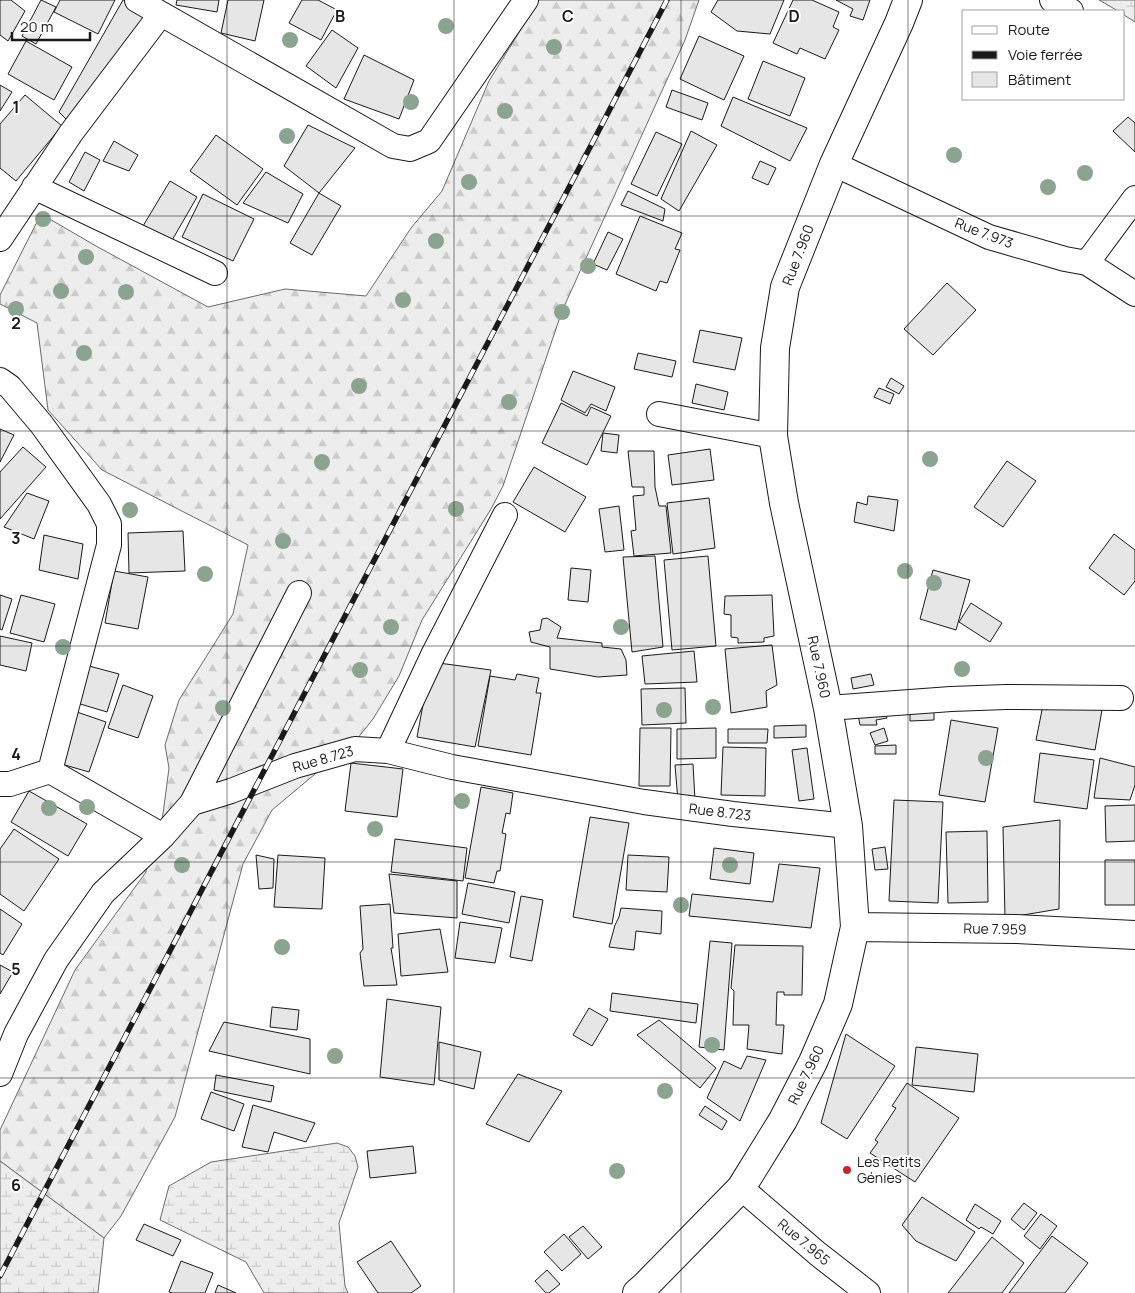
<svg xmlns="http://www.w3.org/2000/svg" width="1135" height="1293" font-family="Manrope,sans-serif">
	<defs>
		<pattern id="forest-firs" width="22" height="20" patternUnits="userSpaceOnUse" patternTransform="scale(1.25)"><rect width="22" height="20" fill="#ededed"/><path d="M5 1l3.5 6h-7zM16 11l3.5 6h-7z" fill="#cbcbcb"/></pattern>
		<pattern id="wetland-marsh" width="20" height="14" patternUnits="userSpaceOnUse" patternTransform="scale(1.25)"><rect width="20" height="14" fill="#ededed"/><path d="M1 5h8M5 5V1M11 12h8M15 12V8" fill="none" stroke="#cbcbcb"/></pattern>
	</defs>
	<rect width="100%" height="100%" fill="#fff"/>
	<path fill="url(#forest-firs)" stroke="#6a6a6a" d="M539,0H699L685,40L562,311L503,486L491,509L422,620L399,676L373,719L357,739L272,810L243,864L175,1117L121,1216L104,1238L0,1161V1130L75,970L146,872L149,849L158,837L163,814L169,768L165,745L179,700L233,614L248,545L102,470L48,410L37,323L0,304V295L41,214L96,246L208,307L285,289L366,296L411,228L442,191L489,81Z"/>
	<path fill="url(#wetland-marsh)" stroke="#6a6a6a" d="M1099,0H1135V22L1124,15V11H1118Z
		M337,1143L348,1147L355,1156L358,1167L339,1223L345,1286L348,1293H264L246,1262L160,1220L169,1186L211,1162Z
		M0,1161L104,1238L98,1293H0Z"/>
	<path fill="#e6e6e6" stroke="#1a1a1a" d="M0,0H11L25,11L8,41L0,35Z
		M41,0L56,7L36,44L22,36Z
		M60,0H115L98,34L54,12Z
		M123,0H128L147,13L71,124L59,112Z
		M177,0H219L217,12L176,5Z
		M228,0H264L255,41L221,33Z
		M302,0H318L337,10L321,40L289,23Z
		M718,0H784L770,34L737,31L711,12Z
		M793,0H812L839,12L833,27L839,30L825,59L800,48L797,54L773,43Z
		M836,0H870L863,20L850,16L853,9Z
		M332,30L358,48L336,88L306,66Z
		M699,36L744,56L724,100L680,79Z
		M26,41L72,67L54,100L8,74Z
		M364,55L414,80L399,119L344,99Z
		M763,61L805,78L790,116L748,99Z
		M0,85L12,92L0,111Z
		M672,90L708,103L702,120L666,107Z
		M25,95L62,126L16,181L0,168V124Z
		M733,97L807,128L790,161L721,126Z
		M1128,117L1135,123V152L1113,131Z
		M308,125L355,148L319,193L284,166Z
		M691,131L717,145L679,211L661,199Z
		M656,132L682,144L657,196L631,184Z
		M216,135L263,169L237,205L190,171Z
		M114,141L138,155L129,171L103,161Z
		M85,152L100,160L84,191L69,182Z
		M760,161L776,168L768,185L752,178Z
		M266,172L303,194L288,223L243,203Z
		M170,181L197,197L171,242L143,226Z
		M628,191L665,209L663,221L621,205Z
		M319,193L341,206L312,255L290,243Z
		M203,194L254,219L233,261L182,237Z
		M640,216L682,233L675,249L680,250L667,283L660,281L656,291L616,274Z
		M608,232L623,239L607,270L593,264Z
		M947,283L976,310L933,355L904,329Z
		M700,330L742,338L735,370L693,362Z
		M638,353L676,361L672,377L634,369Z
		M573,371L615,387L606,411L591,404L585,413L561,400Z
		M891,378L904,386L899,394L886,387Z
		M696,384L728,392L724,410L692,403Z
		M879,388L894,394L890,404L874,397Z
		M561,403L587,416L591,407L611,416L587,465L542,443Z
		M0,429L14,435L0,462Z
		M603,433L619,435L617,453L601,451Z
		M23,447L46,467L0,519V472Z
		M710,449L714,480L672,485L668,455Z
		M628,451H654L655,487L659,506H666L671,553L634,556L631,531L636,530L633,496L644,495V487H632Z
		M1007,461L1036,481L1003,527L974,507Z
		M534,467L586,497L565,532L513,502Z
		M27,493L49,501L34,539L4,527Z
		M868,496L898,500L894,531L854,522L857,502L867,505Z
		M709,498L715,548L673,554L667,503Z
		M619,506L624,550L605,552L599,509Z
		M183,531L185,571L129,573L128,533Z
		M1114,534L1135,550V581L1124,595L1089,568Z
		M44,535L83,544L78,579L39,570Z
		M655,556L663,647L632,652L623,557Z
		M708,556L716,646L672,650L664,560Z
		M571,568L591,570L588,602L568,600Z
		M933,570L970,580L956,630L920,619Z
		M114,571L148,577L138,629L105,623Z
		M0,595L12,599L2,630L0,629Z
		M21,595L55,604L44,642L10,633Z
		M772,595L774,636L764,638V642L738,643V638L731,637V615L724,614L725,596Z
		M971,603L1002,623L990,642L959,622Z
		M547,618L561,627L557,638L602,643V647L621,649L626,660L627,675L598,677L550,669V647L531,642L529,632L540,630L542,619Z
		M0,636L32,643L26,671L0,665Z
		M772,645L777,685L766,691L767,707L731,713L725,649Z
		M694,651L697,682L645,684L642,656Z
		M431,662L491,670L475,747L417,737Z
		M89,666L119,674L107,712L77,703Z
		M517,674L539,678L536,693H541L531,755L478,746L490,676L515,680Z
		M871,674L874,685L853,689L851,678Z
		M123,685L153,696L138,738L108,728Z
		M685,688L686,723L642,725L641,689Z
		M1044,700L1102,710L1095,750L1036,740Z
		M882,706L887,718L876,720L877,725H860L857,710Z
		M910,708H934V720L910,721Z
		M74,711L106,722L89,772L58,763Z
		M951,720L998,728L985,802L939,795Z
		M806,725V737L774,738V726Z
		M640,728H671L670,786H639Z
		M716,728V758L677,759V729Z
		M884,728L888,741L875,745L870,733Z
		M728,729H768L767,743H728Z
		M896,745V754H875V746Z
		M723,747L766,748L765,796L721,795Z
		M807,748L814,799L799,801L792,750Z
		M1040,753L1094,760L1087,809L1034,802Z
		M1100,758L1135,767V785L1130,800L1094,798Z
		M351,763L403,769L397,817L345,811Z
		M693,764L695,800L678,801L675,765Z
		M481,787L513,793L510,814L506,813L502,833L506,834L500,871H497L494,883L465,878Z
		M29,791L87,824L68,856L11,822Z
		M894,800L943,802L938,903L889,901Z
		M1135,805V841L1106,842L1105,806Z
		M590,817L629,823L612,924L573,917Z
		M1060,820L1059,909L1005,918L1003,827Z
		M14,829L59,859L24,911L0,894V849Z
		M987,831L988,902L948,903L946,832Z
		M395,839L467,848L463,881L391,872Z
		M885,847L888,869L875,870L872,849Z
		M714,848L754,853L750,884L710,879Z
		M256,855L274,859L273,888L259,889Z
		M278,855L325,858L322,909L274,907Z
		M628,855L669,857L667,892L626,890Z
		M1105,860H1135V905H1105Z
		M779,864L820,868L811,928L689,916L692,894L773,902Z
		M389,874L457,881V918L394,913Z
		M468,883L515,892L509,923L462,914Z
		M521,896L543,900L532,961L510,957Z
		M390,904L393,948H391L397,985L364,986L360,953L363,949L360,906Z
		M621,908L662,911L661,934L636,931L634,950L609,947L615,925L619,917Z
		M0,909L22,924L3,955L0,953Z
		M460,922L502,928L495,963L455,958Z
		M440,929L448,972L401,976L398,934Z
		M710,941L732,943L724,1050L699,1047Z
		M735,945L803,946L802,995H784V992H777L776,1025H784L782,1054L747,1049L749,1025H733L734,991L731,988Z
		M0,965L13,972L0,994Z
		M612,993L698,1004L696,1023L610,1011Z
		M387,999L441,1007L434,1085L380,1077Z
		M272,1007L299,1010L297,1030L270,1027Z
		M589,1008L608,1019L592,1046L573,1035Z
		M659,1020L716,1068L700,1088L637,1035Z
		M224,1022L310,1039V1074L209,1051Z
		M846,1034L895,1066L847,1139L821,1123Z
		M439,1042L481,1052L474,1089L439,1080Z
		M916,1047L978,1054L974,1092L912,1085Z
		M747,1056L766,1060L740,1121L707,1098L724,1061L741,1069Z
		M518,1074L562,1091L529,1142L486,1124Z
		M216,1075L274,1086L271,1102L214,1090Z
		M907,1083L959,1118L915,1182L870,1153L878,1142L875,1140L896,1108L892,1106Z
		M211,1092L244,1104L234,1131L201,1119Z
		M253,1105L315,1123L306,1142L274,1132L268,1152L242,1147Z
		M705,1106L727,1121L722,1130L699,1115Z
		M413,1146L416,1173L370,1178L367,1151Z
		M922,1197L975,1232L956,1261L916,1241L902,1225Z
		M1024,1203L1037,1213L1024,1230L1011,1219Z
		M975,1204L1001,1221L993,1234L981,1227L979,1229L966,1220Z
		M1041,1214L1057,1226L1040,1249L1024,1236Z
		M144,1224L181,1240L173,1256L136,1240Z
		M583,1226L602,1247L588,1259L569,1237Z
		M564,1234L581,1254L562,1271L544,1252Z
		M1052,1236L1088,1263L1065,1293H1009Z
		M992,1237L1024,1263L1002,1293H948Z
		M391,1241L421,1286L411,1293H378L357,1262Z
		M181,1261L213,1273L205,1293H172L169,1292Z
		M547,1270L560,1284L549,1293H546L535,1281Z
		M218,1285L236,1293H215Z"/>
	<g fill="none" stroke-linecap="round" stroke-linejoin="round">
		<defs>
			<path id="minor" d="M137,0L393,146L410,149L429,141L526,0
				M1052,0L1071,11
				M834,164L989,237L1065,259L1087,263L1135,294
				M34,187L215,273
				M0,239L71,133L161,14
				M1087,263L1135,198
				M0,380L10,387L42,425L99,504L109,524V545L50,771L10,784H0
				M659,414L773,436
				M828,708L951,699L1006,697L1121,698
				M388,751L433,655L505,515
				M50,771L163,836
				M192,803L299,593
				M0,1074L16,1034L56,960L103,893L163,836L192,803L231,791L295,766L355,749L388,751L452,767L644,802L733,814L848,826
				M741,1188L818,1254L868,1293"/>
			<path id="tertiary" d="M855,927L1016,929L1135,935
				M637,1293L645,1286L741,1188L783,1120L813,1062L838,1004L855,927L848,826L828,708L784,503L773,436L775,348L785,287L834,164L899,23L908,0"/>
		</defs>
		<use href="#minor" stroke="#1a1a1a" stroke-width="26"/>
		<use href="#tertiary" stroke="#1a1a1a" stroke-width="30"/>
		<use href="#minor" stroke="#fff" stroke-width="24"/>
		<use href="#tertiary" stroke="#fff" stroke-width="28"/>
		<defs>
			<path id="rail" d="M0,1276L667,0"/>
		</defs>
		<use href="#rail" stroke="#1a1a1a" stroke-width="5.5"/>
		<use href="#rail" stroke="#fff" stroke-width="4" stroke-dasharray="11" stroke-linecap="butt"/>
	</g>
	<g fill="#8aa48f">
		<circle cx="446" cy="26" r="8"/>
		<circle cx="290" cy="40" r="8"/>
		<circle cx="554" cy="47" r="8"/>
		<circle cx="411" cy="102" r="8"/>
		<circle cx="505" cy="111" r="8"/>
		<circle cx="287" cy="136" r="8"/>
		<circle cx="954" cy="155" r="8"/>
		<circle cx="1085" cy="173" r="8"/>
		<circle cx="469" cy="182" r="8"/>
		<circle cx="1048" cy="187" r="8"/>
		<circle cx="43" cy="219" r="8"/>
		<circle cx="436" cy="241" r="8"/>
		<circle cx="86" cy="257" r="8"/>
		<circle cx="588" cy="266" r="8"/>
		<circle cx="61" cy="291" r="8"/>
		<circle cx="126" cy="292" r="8"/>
		<circle cx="403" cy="300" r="8"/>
		<circle cx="16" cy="309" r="8"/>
		<circle cx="562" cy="312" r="8"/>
		<circle cx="84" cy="353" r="8"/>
		<circle cx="359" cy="386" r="8"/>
		<circle cx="509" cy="402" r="8"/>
		<circle cx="930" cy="459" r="8"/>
		<circle cx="322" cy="462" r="8"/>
		<circle cx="456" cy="509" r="8"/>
		<circle cx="130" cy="510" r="8"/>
		<circle cx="283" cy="541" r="8"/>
		<circle cx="905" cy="571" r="8"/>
		<circle cx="205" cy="574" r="8"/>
		<circle cx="934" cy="583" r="8"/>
		<circle cx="391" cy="627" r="8"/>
		<circle cx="621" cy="627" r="8"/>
		<circle cx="63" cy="647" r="8"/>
		<circle cx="962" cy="669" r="8"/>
		<circle cx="360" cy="670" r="8"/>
		<circle cx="713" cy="707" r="8"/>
		<circle cx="223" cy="708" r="8"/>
		<circle cx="664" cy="710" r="8"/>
		<circle cx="986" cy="758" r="8"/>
		<circle cx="462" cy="801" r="8"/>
		<circle cx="87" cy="807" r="8"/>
		<circle cx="49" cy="808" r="8"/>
		<circle cx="375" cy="829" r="8"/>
		<circle cx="182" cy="865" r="8"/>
		<circle cx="730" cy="865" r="8"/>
		<circle cx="681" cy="905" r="8"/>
		<circle cx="282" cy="947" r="8"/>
		<circle cx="712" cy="1045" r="8"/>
		<circle cx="335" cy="1056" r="8"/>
		<circle cx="665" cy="1091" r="8"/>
		<circle cx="617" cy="1171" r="8"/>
	</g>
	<path fill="none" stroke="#1a1a1a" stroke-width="1" stroke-opacity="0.55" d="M227,0V1293M454,0V1293M681,0V1293M908,0V1293M0,216H1135M0,431H1135M0,646H1135M0,862H1135M0,1078H1135"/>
	<circle fill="#c62828" stroke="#fff" stroke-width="2" cx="847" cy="1170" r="5"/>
	<g text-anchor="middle" stroke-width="4" stroke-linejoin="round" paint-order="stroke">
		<g font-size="14" fill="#1a1a1a" stroke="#fff">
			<text transform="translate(984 233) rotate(21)" y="5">Rue 7.973</text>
			<text transform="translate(798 255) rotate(-69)" y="5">Rue 7.960</text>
			<text transform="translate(819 667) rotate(78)" y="5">Rue 7.960</text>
			<text transform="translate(323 759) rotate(-16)" y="5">Rue 8.723</text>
			<text transform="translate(720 812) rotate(7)" y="5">Rue 8.723</text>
			<text transform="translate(995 929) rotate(1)" y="5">Rue 7.959</text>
			<text transform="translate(806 1075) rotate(-64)" y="5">Rue 7.960</text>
			<text transform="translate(804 1242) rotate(40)" y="5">Rue 7.965</text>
		</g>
		<g font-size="14" fill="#1a1a1a" stroke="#fff" text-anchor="start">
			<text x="857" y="1167">Les Petits<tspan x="857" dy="16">Génies</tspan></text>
		</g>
	</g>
	<g font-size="16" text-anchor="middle" font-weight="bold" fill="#1a1a1a" stroke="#fff" stroke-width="4" stroke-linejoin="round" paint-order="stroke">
		<text x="340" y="22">B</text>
		<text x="568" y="22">C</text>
		<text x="794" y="22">D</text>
		<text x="16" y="113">1</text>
		<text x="16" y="329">2</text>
		<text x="16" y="544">3</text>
		<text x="16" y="760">4</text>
		<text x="16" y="975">5</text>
		<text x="16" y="1191">6</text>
	</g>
	<rect x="962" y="10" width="162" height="90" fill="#ffffff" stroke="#a3a3a3"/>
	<rect x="972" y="26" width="25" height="8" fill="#ffffff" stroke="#a3a3a3"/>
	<text x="1008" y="35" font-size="15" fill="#1a1a1a">Route</text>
	<rect x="972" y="51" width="25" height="8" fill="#1a1a1a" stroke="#a3a3a3"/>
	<text x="1008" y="60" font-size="15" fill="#1a1a1a">Voie ferrée</text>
	<rect x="972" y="72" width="25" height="15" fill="#e6e6e6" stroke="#a3a3a3"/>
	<text x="1008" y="85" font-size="15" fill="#1a1a1a">Bâtiment</text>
	<path d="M12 32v8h78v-8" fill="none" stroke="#1a1a1a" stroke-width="2.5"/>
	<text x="20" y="32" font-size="15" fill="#1a1a1a" stroke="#ffffff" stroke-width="4" paint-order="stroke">20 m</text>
</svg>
